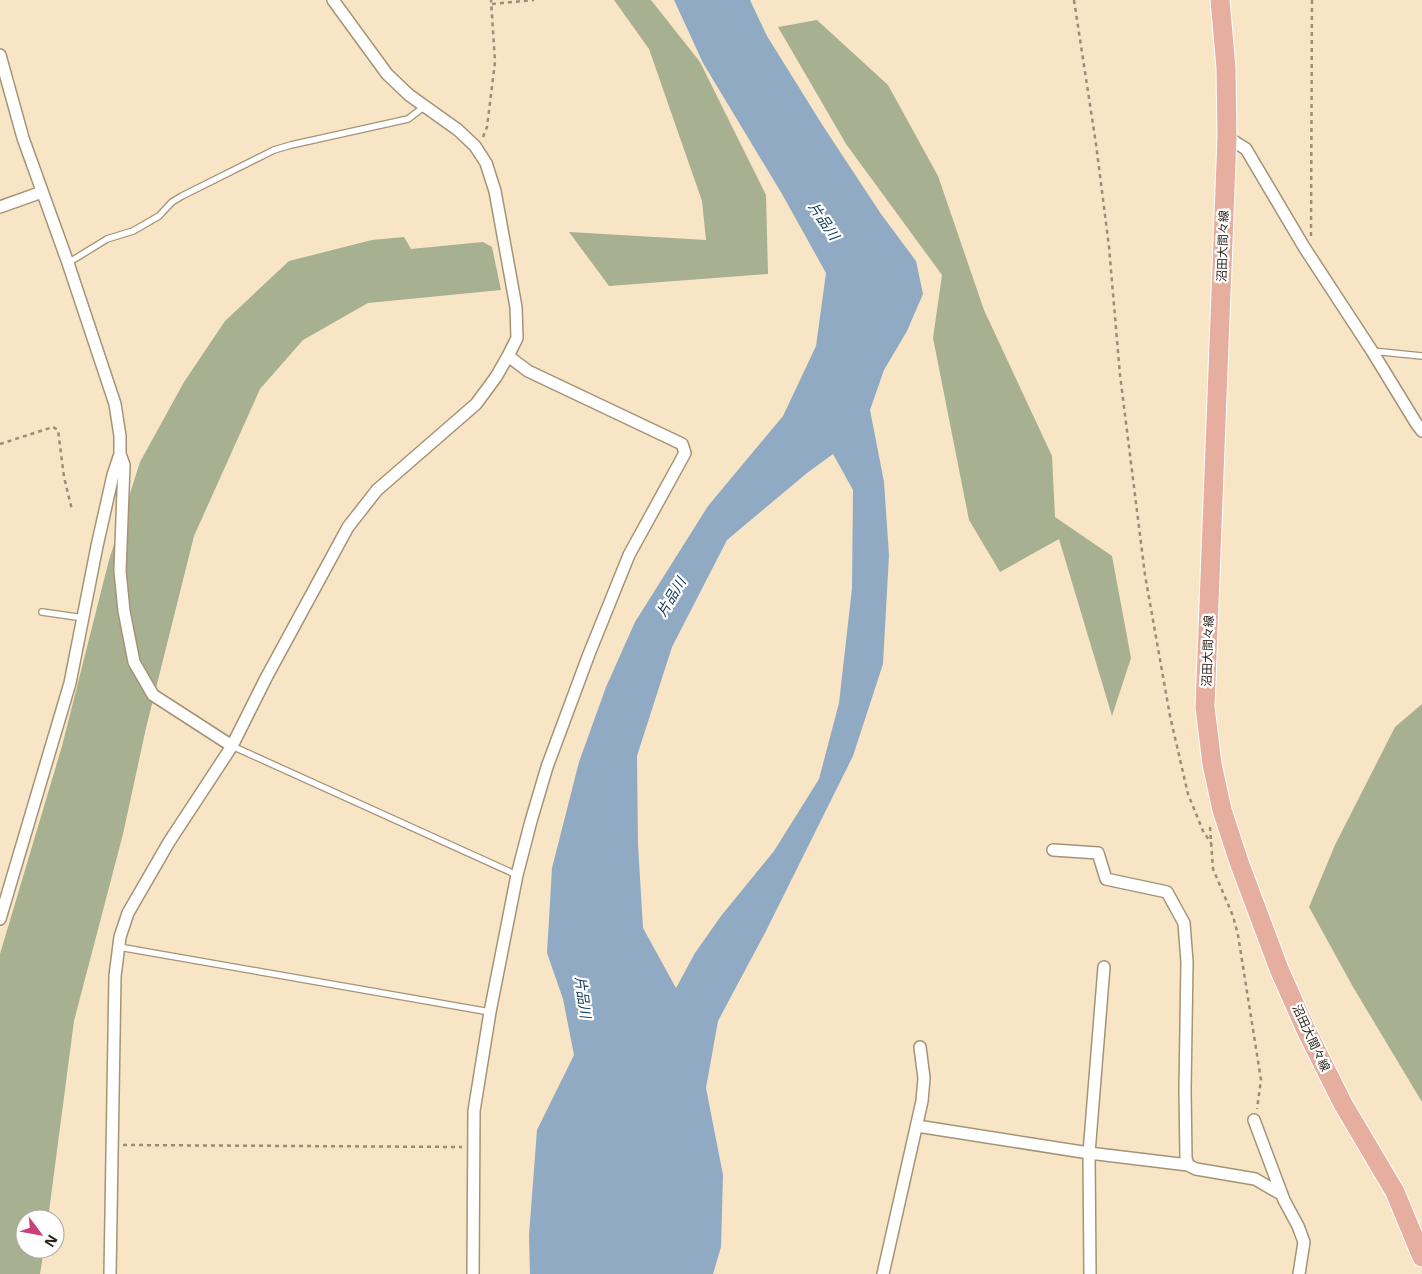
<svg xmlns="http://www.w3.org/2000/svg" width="1422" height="1274" font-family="'Noto Sans','Noto Sans JP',sans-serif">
	<rect width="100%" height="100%" fill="#f8e5c6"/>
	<path fill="#a7b090" d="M614,0H651L700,62L766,195L768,274L609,286L569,232L706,240L702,201L649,49Z
		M817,20L888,85L938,176L984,310L1052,456L1055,517L1112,556L1131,658L1112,716L1059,539L1000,572L969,520L933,338L942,275L846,144L778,27Z
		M404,237L411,249L483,242L492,247L501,290L368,303L303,340L260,389L194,536L146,728L123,834L74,1021L48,1219H25V1249H44L40,1274H0V954L62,746L109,560L140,462L184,382L225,321L289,261L372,240Z
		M1422,704V1102L1353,987L1309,907L1335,845L1395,727Z"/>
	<path fill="#91aac4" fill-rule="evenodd" d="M674,0H750L767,36L823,126L881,214L916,261L923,294L907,331L884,370L870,410L884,482L889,555L883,664L853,756L765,933L718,1021L706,1088L723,1175L721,1247L713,1274H530L529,1235L537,1130L574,1055L563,999L547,953L552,868L579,762L606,687L635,622L708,506L783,416L816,346L826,273L782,194L703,63ZM833,454L853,490L852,588L839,703L819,779L774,851L721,916L695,953L676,988L643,928L638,844L637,756L672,647L727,540L807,473Z"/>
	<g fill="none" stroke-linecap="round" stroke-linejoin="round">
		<defs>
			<path id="lane" d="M68,263L107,239L133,231L159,216L172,202L182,196L274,150L291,145L408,119L425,106
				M1372,351L1422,356
				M42,612L84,618
				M232,746L517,875
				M119,947L490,1012"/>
			<path id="street" d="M0,55L23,138L68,263L115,404L120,436V454L113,475L97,546L70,683L0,919
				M1227,137L1246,149L1304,247L1372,351L1416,423L1422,431
				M0,207L42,192
				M120,454L124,465L120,571L124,611L134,662L153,695L232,746
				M1053,850L1098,853L1106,879L1167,892L1184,923L1187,962L1185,1090L1186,1158L1188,1165L1196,1169L1255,1179L1281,1194
				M1254,1120L1284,1200L1298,1226L1304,1242L1299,1274
				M917,1126L1089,1153L1188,1165
				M110,1274L115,976L120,937L128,913L169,842L232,746L266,678L348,527L377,490L476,404L496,377L508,356L517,338L516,307L495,191L486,163L475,146L458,130L409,95L387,74L333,0
				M473,1274L474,1111L490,1012L517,875L531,821L547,767L589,654L629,555L685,453L682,444L528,371L508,356
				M883,1274L922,1101L924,1078L920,1047
				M1090,1274L1089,1153L1104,967"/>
			<path id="primary" d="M1220,0L1226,68L1227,137L1205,707L1212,764L1222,810L1239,862L1279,969L1306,1030L1343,1104L1395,1192L1422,1257"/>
		</defs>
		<use href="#lane" stroke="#a59376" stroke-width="8"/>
		<use href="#street" stroke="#a59376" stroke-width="14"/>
		<use href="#primary" stroke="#fff" stroke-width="21"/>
		<path stroke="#9b8d77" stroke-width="2.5" stroke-dasharray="4 4" stroke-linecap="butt" d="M1074,0L1096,144L1109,247L1120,375L1145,575L1170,716L1188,794L1203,831L1211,843
			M492,4L534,0
			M483,137L487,127L495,62L491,0
			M1311,236L1312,0
			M0,444L53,427L58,430L64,477L72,510
			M1210,827L1213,869L1233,916L1238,935L1261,1080L1257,1109
			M123,1145L462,1147"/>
		<use href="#lane" stroke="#fff" stroke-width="5.5"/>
		<use href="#street" stroke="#fff" stroke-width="11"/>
		<use href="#primary" stroke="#e6ae9e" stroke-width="19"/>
	</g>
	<g text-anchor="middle" stroke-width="4.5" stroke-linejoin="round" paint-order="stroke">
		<g font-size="12" fill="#2c2419" stroke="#fff">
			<text transform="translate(1223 246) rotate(-88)" y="4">沼田大間々線</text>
			<text transform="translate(1208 651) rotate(-88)" y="4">沼田大間々線</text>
			<text transform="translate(1311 1038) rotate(65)" y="4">沼田大間々線</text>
		</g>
		<g font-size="14" font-style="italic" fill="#0d3659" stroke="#fff">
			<text transform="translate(824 221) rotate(56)" y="5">片品川</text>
			<text transform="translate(671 597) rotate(-59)" y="5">片品川</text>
			<text transform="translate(583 997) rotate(82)" y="5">片品川</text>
		</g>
	</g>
	<g transform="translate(40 1234) rotate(122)"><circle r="24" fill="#ffffff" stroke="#aba7a3"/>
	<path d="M0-4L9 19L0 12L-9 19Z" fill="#ca4077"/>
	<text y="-8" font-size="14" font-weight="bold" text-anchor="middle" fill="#2c2419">N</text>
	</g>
</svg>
